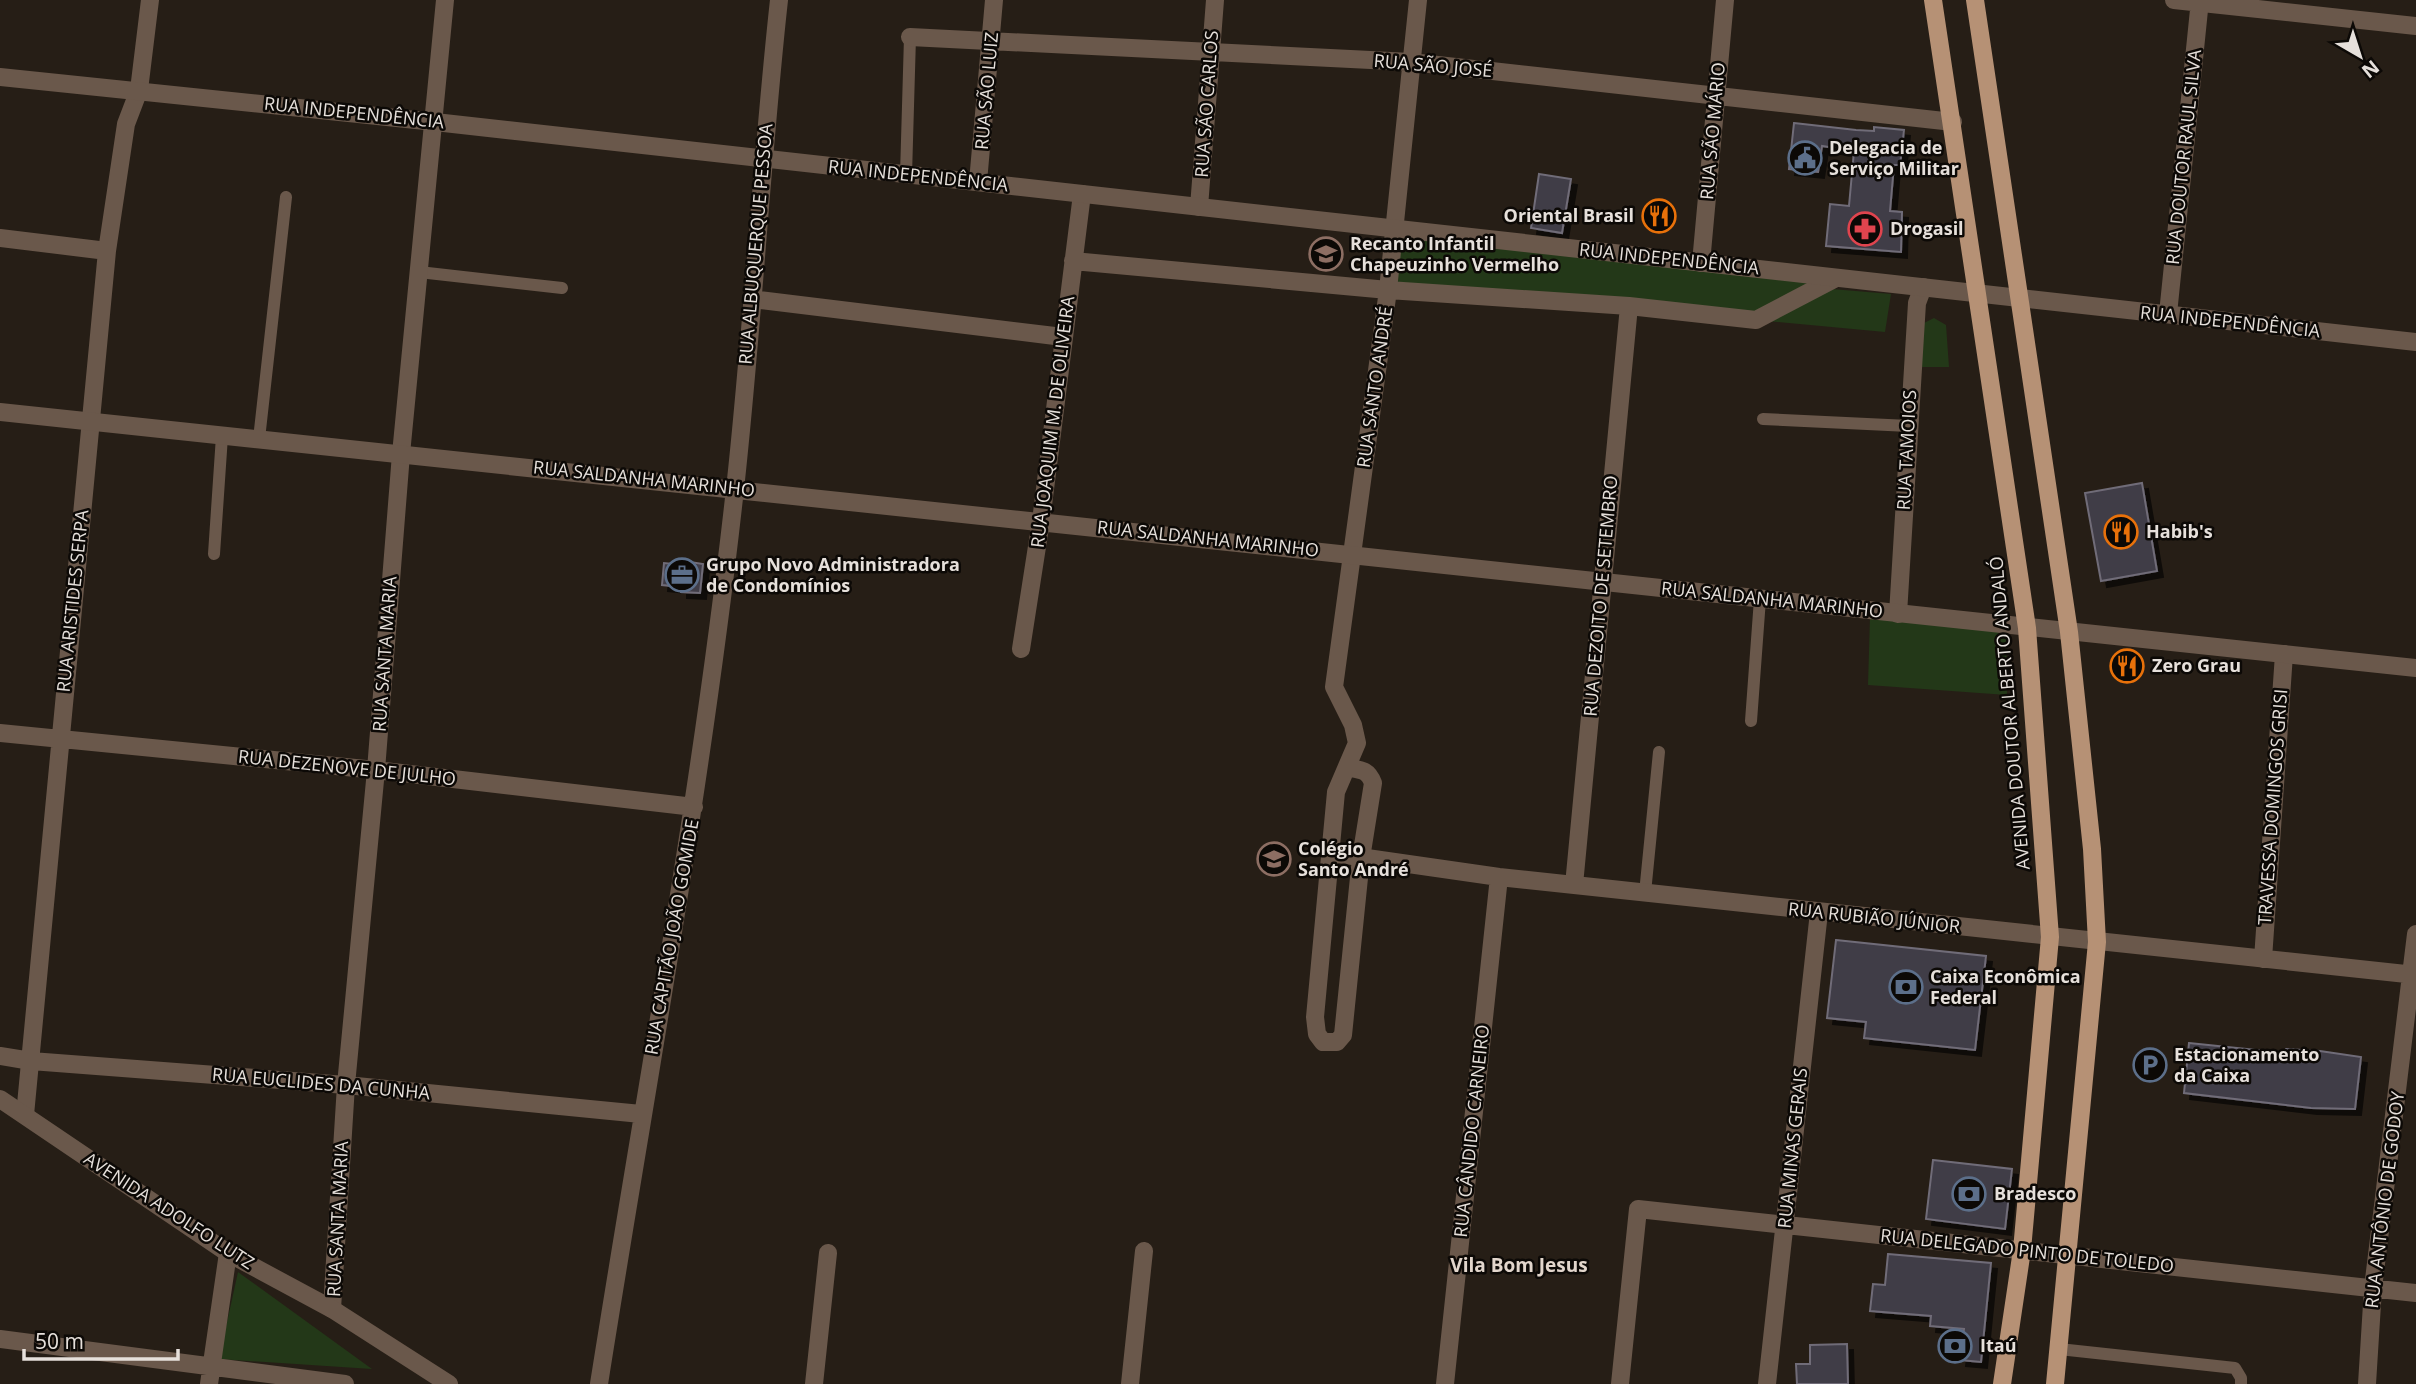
<svg xmlns="http://www.w3.org/2000/svg" width="2416" height="1384" font-family="'Open Sans',sans-serif">
	<defs>
		<filter id="shadow"><feDropShadow dx="6" dy="6" stdDeviation="0" flood-color="#0009"/></filter>
	</defs>
	<rect width="100%" height="100%" fill="#261e16"/>
	<path fill="#233818" d="M1392,235L1821,281L1758,314L1390,284Z
		M1832,289L1891,294L1885,332L1766,321Z
		M1934,318L1946,325L1949,367H1920L1922,324Z
		M1870,617L2006,633L2007,695L1868,685Z
		M238,1272L372,1369L219,1359Z"/>
	<path fill="#403c47" stroke="#706c78" stroke-width="2" filter="url(#shadow)" d="M1794,123L1856,130L1874,131V127L1904,130L1900,165H1894L1890,211L1902,212L1901,252L1826,246L1830,204L1849,206L1854,151L1822,146L1818,172L1789,169Z
		M1539,174L1571,179L1562,233L1531,228Z
		M2142,483L2157,571L2101,581L2085,493Z
		M684,561L703,564L700,593L681,592V587L662,585L664,563L684,565Z
		M1836,940L1986,956L1975,1050L1864,1038L1866,1022L1827,1018Z
		M2189,1043L2285,1053L2286,1049L2320,1051L2361,1057L2355,1109L2311,1108L2184,1093Z
		M1933,1160L2012,1169L2005,1229L1926,1219Z
		M1888,1254L1991,1263L1981,1362L1960,1360L1964,1329L1930,1326L1931,1316L1870,1311L1873,1284L1885,1285Z
		M1847,1344L1848,1384H1797L1796,1364H1810V1345Z"/>
	<g fill="none" stroke-linecap="round" stroke-linejoin="round">
		<path stroke="#6a584b" stroke-width="12" d="M906,175L910,37
			M419,272L562,288
			M1763,419L1909,426
			M259,439L286,197
			M214,554L222,436
			M1751,721L1760,599
			M1645,893L1659,752
			M2059,1349L2235,1368L2241,1378V1384"/>
		<path stroke="#6a584b" stroke-width="18" d="M2174,0L2416,26
			M910,37L1411,62L1953,122
			M978,182L994,0
			M1199,207L1215,0
			M0,238L107,251
			M1073,261L1388,290L1629,306L1756,320L1836,278
			M1701,263L1725,0
			M752,299L1063,337
			M2168,314L2200,0
			M1898,614L1917,303L1923,287
			M1021,649L1041,521L1082,194
			M0,733L376,770L694,807
			M1349,768C1362,770 1368,770 1373,783L1361,858L1343,1035L1337,1042H1323L1317,1034L1315,1017L1336,792L1357,743L1353,725L1334,687L1388,290L1418,0
			M1332,853L1499,877L2416,975
			M1574,885L1629,306
			M2263,959L2284,654
			M0,1056L31,1061L346,1085L641,1114
			M25,1115L107,251L126,124L139,90L150,0
			M332,1309L346,1085L376,770L401,454L445,0
			M0,1339L345,1384
			M209,1384L228,1253
			M599,1384C646,1086 702,789 735,489C753,326 761,163 779,0
			M814,1384L828,1253
			M1130,1384L1144,1251
			M1445,1384L1499,877
			M1620,1384L1638,1209L2416,1293
			M1767,1384L1819,912
			M2367,1384L2373,1288L2416,934"/>
		<path stroke="#6a584b" stroke-width="18" d="M0,77L435,122L2416,342
			M0,412L2416,668
			M0,1099L228,1253L332,1309L449,1384"/>
		<path stroke="#b69175" stroke-width="18" d="M1933,0L2027,628L2050,937L2022,1250L2002,1384
			M1975,0L2069,632L2092,849L2097,942L2055,1384"/>
	</g>
	<defs>
		<symbol id="civic-ring" viewBox="-11 -11 22 22"><circle r="9.5" fill="#0c0906" stroke="#5c6f8a" stroke-width="1.5"/><path d="M-.6-6.5H3V-4.5H.6V-3L4-1V1h2V6H-6V1h2V-1L-.6-3ZM-1.2 2.5V6h2.4V2.5Z" fill="#5c6f8a"/></symbol>
		<symbol id="restaurant-ring" viewBox="-11 -11 22 22"><circle r="9.5" fill="#0c0906" stroke="#e8710a" stroke-width="1.5"/><path d="M-5-6h1v4h1v-4h1v4h1v-4h1v5L-1.5 .5V6h-2V.5L-5-1ZM5-6V6H3V1.5H1.5Q1.5-4 5-6Z" fill="#e8710a"/></symbol>
		<symbol id="pharmacy-ring" viewBox="-11 -11 22 22"><circle r="9.5" fill="#0c0906" stroke="#e0444e" stroke-width="1.5"/><path d="M-2-6h4v4h4v4h-4v4h-4v-4h-4v-4h4Z" fill="#e0444e"/></symbol>
		<symbol id="school-ring" viewBox="-11 -11 22 22"><circle r="9.5" fill="#0c0906" stroke="#8d6e63" stroke-width="1.5"/><path d="M0-5L7-2L0 1L-7-2ZM-4 1L0 2.5L4 1V4Q0 6-4 4Z" fill="#8d6e63"/></symbol>
		<symbol id="office-ring" viewBox="-11 -11 22 22"><circle r="9.5" fill="#0c0906" stroke="#5c6f8a" stroke-width="1.5"/><path d="M-6-3h4V-5.5h4V-3h4V5H-6ZM-1-4.5V-3h2v-1.5ZM-6 0V1H6V0Z" fill="#5c6f8a"/></symbol>
		<symbol id="bank-ring" viewBox="-11 -11 22 22"><circle r="9.5" fill="#0c0906" stroke="#5c6f8a" stroke-width="1.5"/><path d="M-6-4H6V4H-6ZM0-2.3a2.3 2.3 0 1 0 0 4.6a2.3 2.3 0 1 0 0-4.6Z" fill="#5c6f8a"/></symbol>
		<symbol id="parking-ring" viewBox="-11 -11 22 22"><circle r="9.5" fill="#0c0906" stroke="#5c6f8a" stroke-width="1.5"/><path d="M-3.5-5.5H1a3.5 3.5 0 0 1 0 7H-1V5.5H-3.5ZM-1-3.4V-.6H.8a1.4 1.4 0 0 0 0-2.8Z" fill="#5c6f8a"/></symbol>
	</defs>
	<g fill-rule="evenodd">
		<use href="#civic-ring" x="1786" y="139" width="38" height="38"/>
		<use href="#restaurant-ring" x="1640" y="197" width="38" height="38"/>
		<use href="#pharmacy-ring" x="1846" y="210" width="38" height="38"/>
		<use href="#school-ring" x="1307" y="235" width="38" height="38"/>
		<use href="#restaurant-ring" x="2102" y="513" width="38" height="38"/>
		<use href="#office-ring" x="663" y="556" width="38" height="38"/>
		<use href="#restaurant-ring" x="2108" y="647" width="38" height="38"/>
		<use href="#school-ring" x="1255" y="840" width="38" height="38"/>
		<use href="#bank-ring" x="1887" y="968" width="38" height="38"/>
		<use href="#parking-ring" x="2131" y="1046" width="38" height="38"/>
		<use href="#bank-ring" x="1950" y="1175" width="38" height="38"/>
		<use href="#bank-ring" x="1936" y="1327" width="38" height="38"/>
	</g>
	<g text-anchor="middle" stroke-width="5" stroke-linejoin="round" paint-order="stroke">
		<g font-size="18" fill="#e6e0db" stroke="#0c0906">
			<text transform="translate(1433 66) rotate(5)" y="6">RUA SÃO JOSÉ</text>
			<text transform="translate(987 91) rotate(-85)" y="6">RUA SÃO LUIZ</text>
			<text transform="translate(1207 104) rotate(-86)" y="6">RUA SÃO CARLOS</text>
			<text transform="translate(354 113) rotate(6)" y="6">RUA INDEPENDÊNCIA</text>
			<text transform="translate(1713 131) rotate(-85)" y="6">RUA SÃO MÁRIO</text>
			<text transform="translate(2184 157) rotate(-84)" y="6">RUA DOUTOR RAUL SILVA</text>
			<text transform="translate(918 176) rotate(6)" y="6">RUA INDEPENDÊNCIA</text>
			<text transform="translate(756 244) rotate(-85)" y="6">RUA ALBUQUERQUE PESSOA</text>
			<text transform="translate(1669 259) rotate(6)" y="6">RUA INDEPENDÊNCIA</text>
			<text transform="translate(2230 322) rotate(6)" y="6">RUA INDEPENDÊNCIA</text>
			<text transform="translate(1375 387) rotate(-82)" y="6">RUA SANTO ANDRÉ</text>
			<text transform="translate(1053 422) rotate(-83)" y="6">RUA JOAQUIM M. DE OLIVEIRA</text>
			<text transform="translate(1907 450) rotate(-87)" y="6">RUA TAMOIOS</text>
			<text transform="translate(644 479) rotate(6)" y="6">RUA SALDANHA MARINHO</text>
			<text transform="translate(1208 539) rotate(6)" y="6">RUA SALDANHA MARINHO</text>
			<text transform="translate(1601 596) rotate(-85)" y="6">RUA DEZOITO DE SETEMBRO</text>
			<text transform="translate(1772 600) rotate(6)" y="6">RUA SALDANHA MARINHO</text>
			<text transform="translate(73 601) rotate(-84)" y="6">RUA ARISTIDES SERPA</text>
			<text transform="translate(385 654) rotate(-86)" y="6">RUA SANTA MARIA</text>
			<text transform="translate(2010 713) rotate(-95)" y="6">AVENIDA DOUTOR ALBERTO ANDALÓ</text>
			<text transform="translate(347 768) rotate(6)" y="6">RUA DEZENOVE DE JULHO</text>
			<text transform="translate(2273 807) rotate(-86)" y="6">TRAVESSA DOMINGOS GRISI</text>
			<text transform="translate(1874 918) rotate(6)" y="6">RUA RUBIÃO JÚNIOR</text>
			<text transform="translate(672 937) rotate(-80)" y="6">RUA CAPITÃO JOÃO GOMIDE</text>
			<text transform="translate(321 1084) rotate(5)" y="6">RUA EUCLIDES DA CUNHA</text>
			<text transform="translate(1472 1131) rotate(-84)" y="6">RUA CÂNDIDO CARNEIRO</text>
			<text transform="translate(1793 1148) rotate(-84)" y="6">RUA MINAS GERAIS</text>
			<text transform="translate(2385 1200) rotate(-83)" y="6">RUA ANTÔNIO DE GODOY</text>
			<text transform="translate(169 1211) rotate(33)" y="6">AVENIDA ADOLFO LUTZ</text>
			<text transform="translate(338 1219) rotate(-87)" y="6">RUA SANTA MARIA</text>
			<text transform="translate(2027 1251) rotate(6)" y="6">RUA DELEGADO PINTO DE TOLEDO</text>
		</g>
		<g font-size="18" font-weight="bold" fill="#e6e0db" stroke="#0c0906" text-anchor="start">
			<text x="1829" y="154">Delegacia de<tspan x="1829" dy="21">Serviço Militar</tspan></text>
			<text x="1634" y="222" text-anchor="end">Oriental Brasil</text>
			<text x="1890" y="235">Drogasil</text>
			<text x="1350" y="250">Recanto Infantil<tspan x="1350" dy="21">Chapeuzinho Vermelho</tspan></text>
			<text x="2146" y="538">Habib's</text>
			<text x="706" y="571">Grupo Novo Administradora<tspan x="706" dy="21">de Condomínios</tspan></text>
			<text x="2152" y="672">Zero Grau</text>
			<text x="1298" y="855">Colégio<tspan x="1298" dy="21">Santo André</tspan></text>
			<text x="1930" y="983">Caixa Econômica<tspan x="1930" dy="21">Federal</tspan></text>
			<text x="2174" y="1061">Estacionamento<tspan x="2174" dy="21">da Caixa</tspan></text>
			<text x="1994" y="1200">Bradesco</text>
			<text x="1980" y="1352">Itaú</text>
		</g>
		<g font-size="19" font-weight="bold" fill="#e2d6cc" stroke="#0c0906">
			<text x="1519" y="1272">Vila Bom Jesus</text>
		</g>
	</g>
	<g transform="translate(2360 56) rotate(141)" stroke="#0c0906" stroke-width="5" paint-order="stroke">
	<path d="M0-5L12 26L0 18L-12 26Z" fill="#e6e0db"/>
	<text y="-10" font-size="19" font-weight="bold" text-anchor="middle" fill="#e6e0db">N</text>
	</g>
	<path d="M24 1349v10h154v-10" fill="none" stroke="#e6e0db" stroke-width="3.5"/>
	<text x="35" y="1349" font-size="21" fill="#e6e0db" stroke="#0c0906" stroke-width="5" paint-order="stroke">50 m</text>
</svg>
